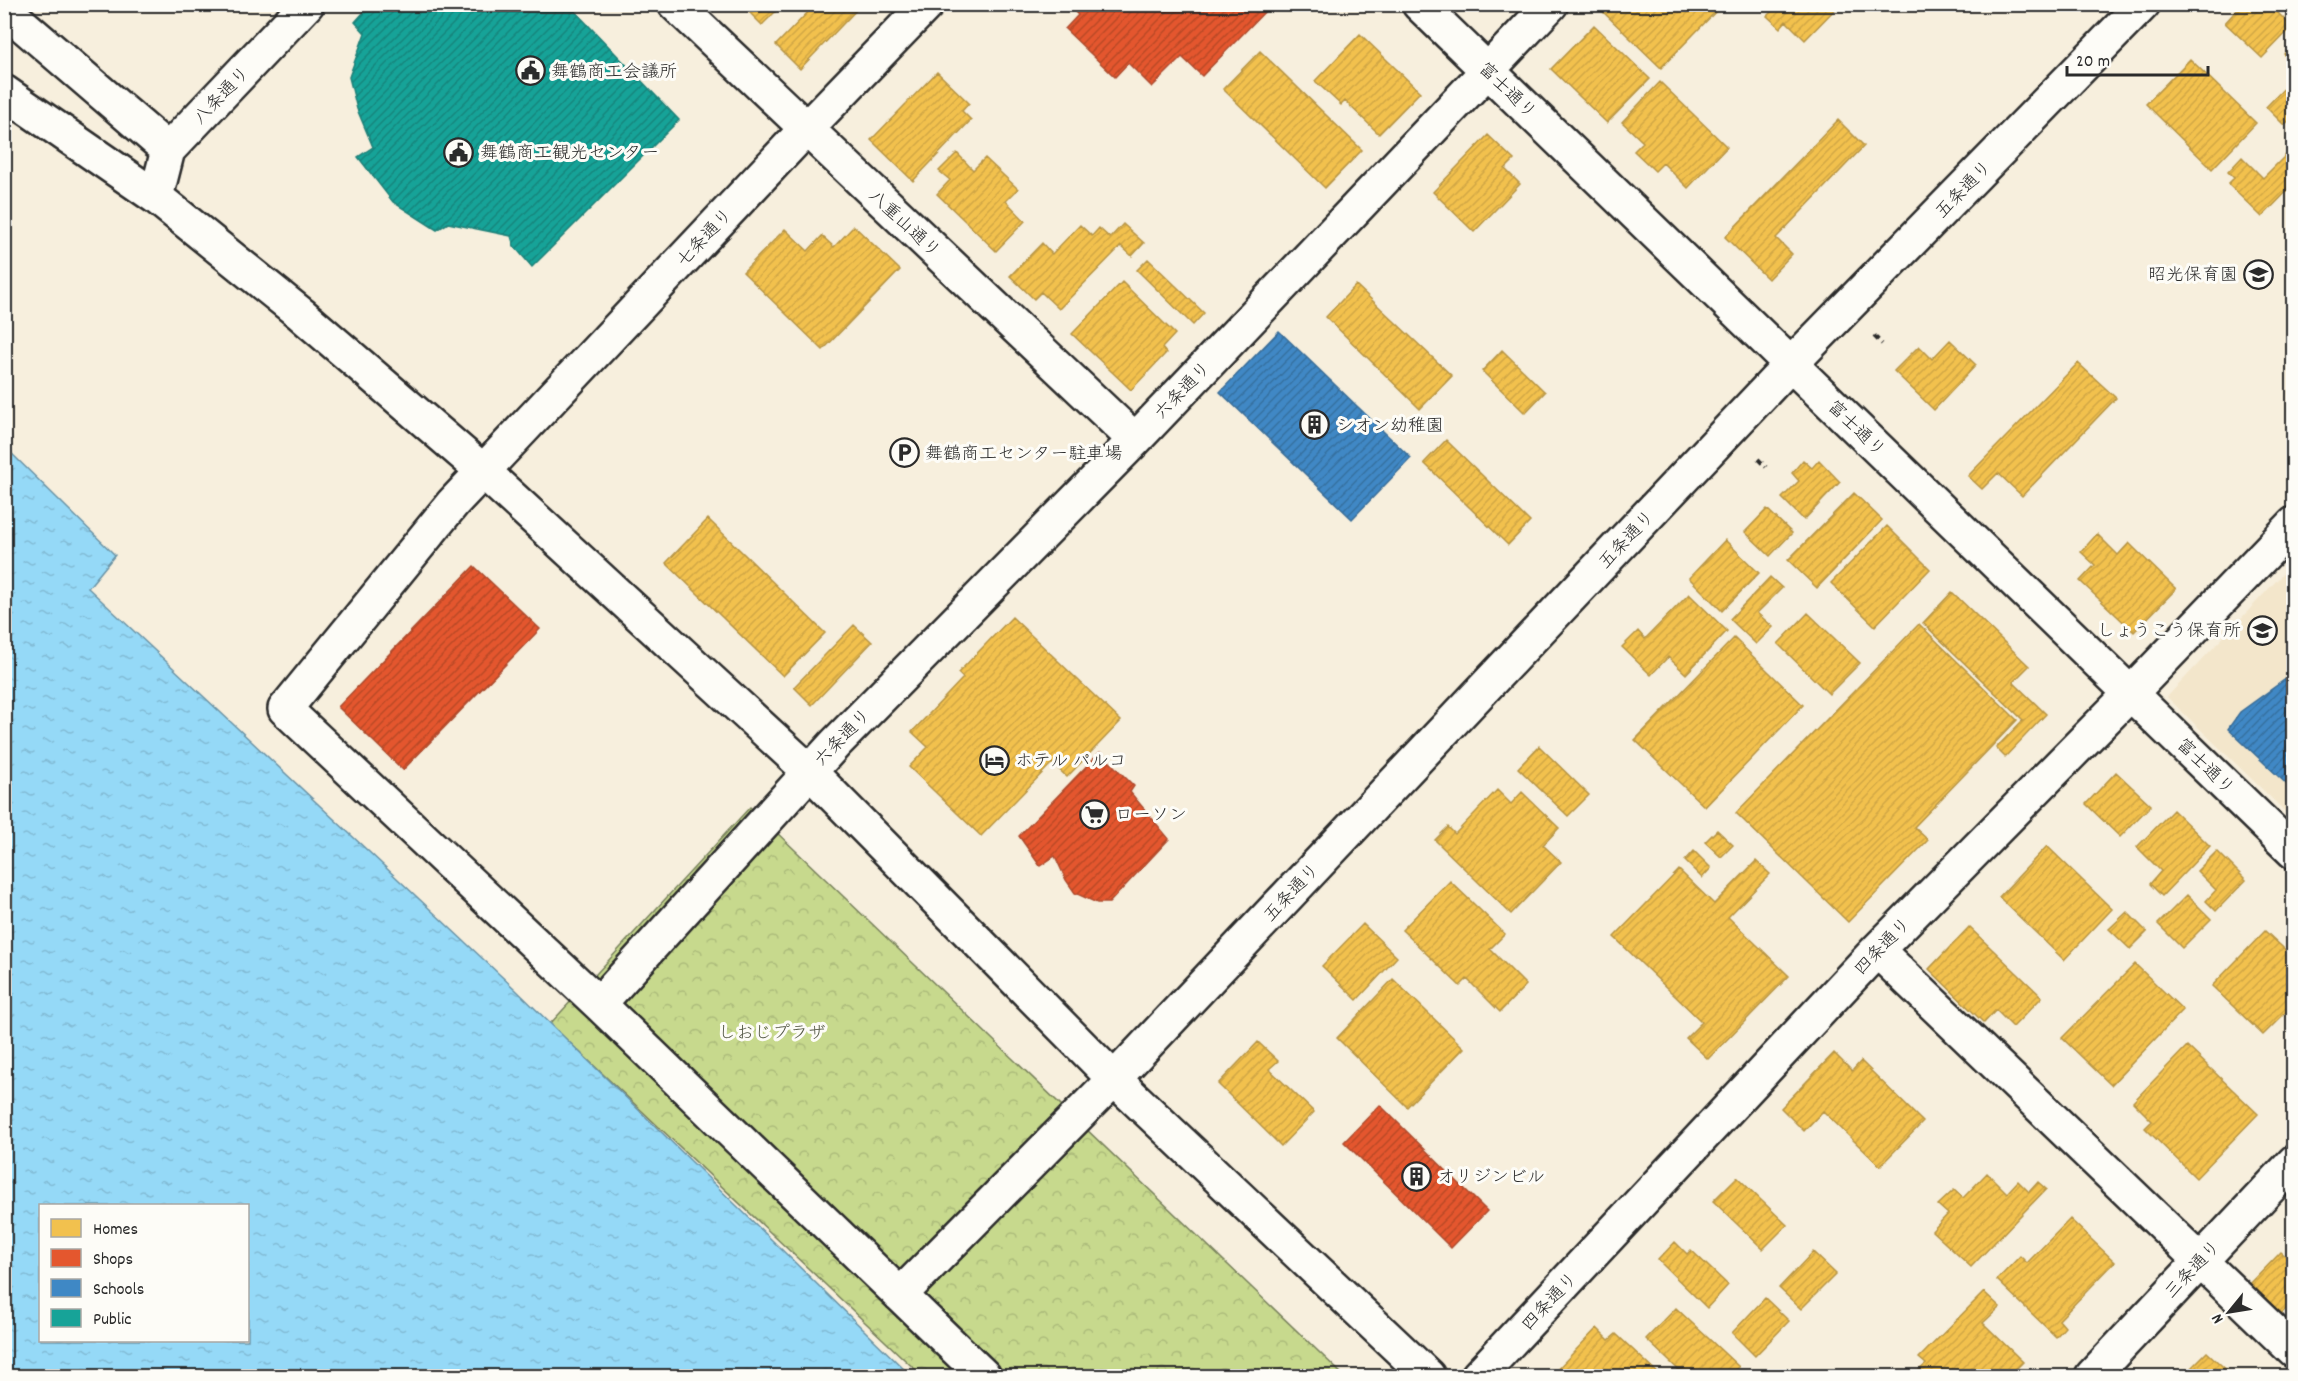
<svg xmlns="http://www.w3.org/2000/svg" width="2298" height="1381" font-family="Dekko,'Klee One',sans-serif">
	<defs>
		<pattern id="park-crowns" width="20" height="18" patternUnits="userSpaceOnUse" patternTransform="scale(1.5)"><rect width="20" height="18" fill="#c7d98d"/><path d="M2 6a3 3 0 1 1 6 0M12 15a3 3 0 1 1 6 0" fill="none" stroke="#abba7a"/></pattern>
		<pattern id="water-ripples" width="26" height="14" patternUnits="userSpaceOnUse" patternTransform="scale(1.5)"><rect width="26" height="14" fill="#95d9f7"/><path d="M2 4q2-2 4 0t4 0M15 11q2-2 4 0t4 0" fill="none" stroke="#81bad4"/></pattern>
		<pattern id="homes-hatch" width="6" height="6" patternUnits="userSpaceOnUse" patternTransform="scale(1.5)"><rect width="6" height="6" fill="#f2c14e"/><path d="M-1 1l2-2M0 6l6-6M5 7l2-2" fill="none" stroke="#d0a644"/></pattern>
		<pattern id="shops-hatch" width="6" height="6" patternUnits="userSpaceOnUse" patternTransform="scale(1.5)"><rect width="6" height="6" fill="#e4572e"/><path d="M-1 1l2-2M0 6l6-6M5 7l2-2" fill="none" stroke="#b94827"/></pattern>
		<pattern id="schools-hatch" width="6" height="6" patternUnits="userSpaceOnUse" patternTransform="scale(1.5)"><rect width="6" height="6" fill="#3f88c5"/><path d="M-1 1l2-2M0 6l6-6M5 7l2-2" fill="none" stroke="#356fa0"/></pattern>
		<pattern id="public-hatch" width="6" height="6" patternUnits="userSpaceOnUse" patternTransform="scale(1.5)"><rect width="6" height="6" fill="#17a398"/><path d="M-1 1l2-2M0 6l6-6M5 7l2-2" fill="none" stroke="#15857c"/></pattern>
	</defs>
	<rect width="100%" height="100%" fill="#f7efdd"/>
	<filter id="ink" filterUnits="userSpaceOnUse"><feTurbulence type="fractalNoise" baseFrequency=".0167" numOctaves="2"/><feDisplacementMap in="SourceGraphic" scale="12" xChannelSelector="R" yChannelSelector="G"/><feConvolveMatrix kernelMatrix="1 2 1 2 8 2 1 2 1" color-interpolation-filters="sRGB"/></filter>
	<g filter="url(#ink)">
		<path fill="#f3e6cb" d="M2293,563V819L2167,697Z"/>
		<path fill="url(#park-crowns)" stroke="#79825c" stroke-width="1.5" d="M750,807L1344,1376H922L550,1024Z"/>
		<path fill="url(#water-ripples)" stroke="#6b93a5" stroke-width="1.5" fill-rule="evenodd" d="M5,447L115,555L88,588L515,989L911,1376H5ZM40,1206H248V1340H40Z"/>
		<path fill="url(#homes-hatch)" stroke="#b69444" stroke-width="1.5" d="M741,4H770L776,11L762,25Z
			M816,4H862L800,69L776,45Z
			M1488,4H1501L1495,11Z
			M1606,4H1723L1661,68L1601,10Z
			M1772,4H1840L1805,40L1786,21L1780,28L1767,16L1775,8Z
			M2242,4H2269L2292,27L2262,58L2225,23Z
			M1594,25L1650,79L1607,123L1551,69Z
			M1360,34L1420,92L1379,134L1345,101L1341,105L1315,81Z
			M2294,44V63L2284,54Z
			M1260,51L1362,150L1325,188L1223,89Z
			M2190,59L2256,123L2212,169L2146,104Z
			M937,72L969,103L962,111L971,120L913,181L871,140Z
			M2294,78V116L2284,125L2266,107Z
			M1660,82L1727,147L1688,188L1663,163L1655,171L1634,151L1643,142L1622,122Z
			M1838,120L1864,146L1776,238L1792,254L1768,279L1725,237Z
			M1488,135L1514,160L1505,169L1520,184L1474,232L1433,192Z
			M2289,152L2294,156V184L2262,217L2228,184L2234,178L2228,172L2242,157L2263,178Z
			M957,153L973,170L985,158L1018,189L1006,201L1025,221L996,251L937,194L950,180L939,171Z
			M1123,224L1144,243L1132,256L1121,246L1059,309L1041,292L1034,299L1010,276L1042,243L1052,254L1080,225L1092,236L1099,228L1110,238Z
			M854,226L900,270L823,350L743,272L785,229L808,251L822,236L834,247Z
			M1148,259L1204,313L1193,325L1137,270Z
			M1122,282L1175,334L1162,348L1166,353L1131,390L1072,334Z
			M1356,285L1452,376L1420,409L1326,317Z
			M1950,340L1976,365L1934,410L1894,371L1919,346L1932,359Z
			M1502,350L1545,392L1525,413L1482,371Z
			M2078,363L2116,398L2022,496L1998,473L1982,489L1968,476Z
			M1446,440L1530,522L1508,545L1424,463Z
			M1803,460L1812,468L1819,460L1840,482L1804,520L1782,498L1799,481L1792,473Z
			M1854,493L1882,520L1817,588L1788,560Z
			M1767,509L1792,533L1770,556L1745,532Z
			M708,519L825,633L783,676L666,563Z
			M1887,526L1930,569L1875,626L1831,583Z
			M2097,534L2118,555L2129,543L2176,589L2134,632L2080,581L2095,565L2081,552Z
			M1725,540L1759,573L1722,611L1689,578Z
			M1770,577L1782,588L1757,613L1773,627L1756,644L1730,619Z
			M1952,592L2029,666L2013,682L2046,714L2005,757L1996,748L2023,720L1923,623Z
			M1689,594L1727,631L1686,674L1668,657L1651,675L1622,647L1638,631L1645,639Z
			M1808,613L1860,663L1829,694L1778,644Z
			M1012,617L1121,721L1067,777L1052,763L981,836L909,767L928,747L912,732L963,678L958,673Z
			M1919,624L2017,720L1914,827L1928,840L1848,922L1736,813Z
			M854,625L872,642L812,705L794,687Z
			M1734,638L1803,705L1705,807L1635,740Z
			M1539,746L1589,795L1568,816L1518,768Z
			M2116,772L2151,805L2120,837L2086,804Z
			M1497,790L1511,804L1522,792L1559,828L1543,845L1561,862L1511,914L1435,840L1448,827L1455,834Z
			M2173,810L2210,846L2162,896L2150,884L2161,871L2137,847Z
			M1717,830L1733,845L1721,857L1705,842Z
			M2047,846L2112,909L2064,960L1999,897Z
			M1694,851L1711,868L1702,878L1685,861Z
			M2217,851L2246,880L2216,911L2206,901L2216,890L2197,871Z
			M1756,861L1770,874L1728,917L1789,976L1708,1059L1686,1038L1702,1022L1614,937L1679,870L1714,904Z
			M1450,881L1505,934L1490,949L1526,985L1500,1012L1467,979L1460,986L1402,930Z
			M2187,895L2211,919L2182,948L2158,924Z
			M2127,912L2147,932L2130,949L2109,929Z
			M1363,924L1397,957L1357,1000L1322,966Z
			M1969,927L2042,997L2013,1027L1996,1010L1984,1023L1929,969Z
			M2265,931L2294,958V1004L2263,1035L2212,986Z
			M2135,964L2183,1010L2111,1085L2062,1038Z
			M1393,979L1464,1048L1407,1107L1337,1038Z
			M1258,1042L1278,1061L1269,1069L1314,1112L1281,1146L1218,1084Z
			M2187,1046L2258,1114L2196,1178L2145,1128L2152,1121L2133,1102Z
			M1834,1053L1852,1071L1861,1061L1923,1122L1880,1166L1823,1111L1804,1131L1781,1108Z
			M1987,1173L2007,1193L2018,1181L2029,1192L2038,1182L2046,1189L1971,1267L1932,1231L1948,1214L1938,1205L1954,1190L1963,1198Z
			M1737,1177L1787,1225L1763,1249L1713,1201Z
			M2070,1219L2115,1262L2059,1320L2065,1327L2056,1337L1997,1280L2020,1256L2027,1263Z
			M1675,1242L1687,1254L1691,1250L1728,1285L1707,1308L1658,1260Z
			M1813,1252L1836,1274L1801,1309L1779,1288Z
			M2281,1252L2294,1263V1301L2280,1315L2249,1285Z
			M1984,1292L2000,1307L1983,1323L2023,1362L2009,1376H1923L1918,1371L1926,1364L1919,1358Z
			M1765,1298L1789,1321L1755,1356L1732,1333Z
			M1676,1308L1739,1367L1730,1376H1685L1646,1339Z
			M1597,1328L1609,1340L1616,1334L1661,1376H1551Z
			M2207,1352L2233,1376H2183Z"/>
		<path fill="url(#shops-hatch)" stroke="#ac4a2d" stroke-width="1.5" d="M1067,4H1272L1202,76L1182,57L1152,87L1128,63L1115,77L1065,29L1078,15Z
			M474,566L540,629L403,770L338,707Z
			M1100,752L1134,786L1130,792L1169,839L1109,903H1097L1075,893L1066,880L1055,856L1040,866L1019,836Z
			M1380,1105L1487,1211L1451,1248L1344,1142Z"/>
		<path fill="url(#schools-hatch)" stroke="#396c97" stroke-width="1.5" d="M1279,331L1411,458L1352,519L1220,392Z
			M2294,673V791L2228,729L2240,712Z"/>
		<path fill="url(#public-hatch)" stroke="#1d7f77" stroke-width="1.5" d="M371,4H568L679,120L532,267L514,246L511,236L448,223L437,230L393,202L358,157L373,147L357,109L349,77L365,33L355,22Z"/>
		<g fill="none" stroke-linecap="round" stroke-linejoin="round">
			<defs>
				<path id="minor" d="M675,4L1135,440
					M927,4L806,129L453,503L285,709L599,1004L984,1376
					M1419,4L2294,852
					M4,9L168,150
					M4,92L156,197L301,314L483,471L809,771L1114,1079L1428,1376
					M156,197L168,150L307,4
					M1877,950L2294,1351
					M599,1004L835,744L1135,440L1551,4
					M900,1295L1114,1079L1791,364L2143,4
					M1478,1376L1877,950L2131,693L2294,524
					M2092,1376L2294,1162"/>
			</defs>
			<use href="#minor" stroke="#2b2b2b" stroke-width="38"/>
			<path stroke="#2b2b2b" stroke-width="4" stroke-dasharray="6 4.5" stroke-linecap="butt" d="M1874,336L1882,344
				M1758,459L1766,467"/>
			<use href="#minor" stroke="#fdfcf7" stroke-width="33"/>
		</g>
	</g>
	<defs>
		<symbol id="civic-ring" viewBox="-11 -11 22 22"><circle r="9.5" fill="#fdfcf7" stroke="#2b2b2b" stroke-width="1.5"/><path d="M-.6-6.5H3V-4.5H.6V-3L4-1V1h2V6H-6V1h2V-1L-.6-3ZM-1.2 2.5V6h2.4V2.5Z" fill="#2b2b2b"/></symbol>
		<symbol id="school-ring" viewBox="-11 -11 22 22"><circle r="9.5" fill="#fdfcf7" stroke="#2b2b2b" stroke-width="1.5"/><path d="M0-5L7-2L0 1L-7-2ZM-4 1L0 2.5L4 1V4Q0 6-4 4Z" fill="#2b2b2b"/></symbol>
		<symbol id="building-ring" viewBox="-11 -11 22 22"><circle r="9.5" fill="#fdfcf7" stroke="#2b2b2b" stroke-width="1.5"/><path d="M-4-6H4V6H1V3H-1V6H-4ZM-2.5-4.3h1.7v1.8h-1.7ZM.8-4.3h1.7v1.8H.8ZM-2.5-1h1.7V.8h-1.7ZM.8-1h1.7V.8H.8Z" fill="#2b2b2b"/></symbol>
		<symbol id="parking-ring" viewBox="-11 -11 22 22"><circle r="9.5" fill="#fdfcf7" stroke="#2b2b2b" stroke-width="1.5"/><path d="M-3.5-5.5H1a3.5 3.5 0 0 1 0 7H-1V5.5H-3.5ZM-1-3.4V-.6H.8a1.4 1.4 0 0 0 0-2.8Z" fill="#2b2b2b"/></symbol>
		<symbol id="hotel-ring" viewBox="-11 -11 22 22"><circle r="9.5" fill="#fdfcf7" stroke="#2b2b2b" stroke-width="1.5"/><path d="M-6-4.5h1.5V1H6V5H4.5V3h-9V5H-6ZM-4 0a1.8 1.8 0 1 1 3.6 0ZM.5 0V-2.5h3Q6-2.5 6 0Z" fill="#2b2b2b"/></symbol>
		<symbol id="supermarket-ring" viewBox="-11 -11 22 22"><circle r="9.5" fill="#fdfcf7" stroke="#2b2b2b" stroke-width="1.5"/><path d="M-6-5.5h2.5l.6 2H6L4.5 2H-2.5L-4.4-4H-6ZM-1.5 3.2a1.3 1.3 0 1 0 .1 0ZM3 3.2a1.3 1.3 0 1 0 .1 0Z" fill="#2b2b2b"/></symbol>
	</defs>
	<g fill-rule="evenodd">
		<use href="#civic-ring" x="514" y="54" width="33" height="33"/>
		<use href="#civic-ring" x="442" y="136" width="33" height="33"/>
		<use href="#school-ring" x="2242" y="258" width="33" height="33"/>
		<use href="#building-ring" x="1298" y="408" width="33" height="33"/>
		<use href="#parking-ring" x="888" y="436" width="33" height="33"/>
		<use href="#school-ring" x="2246" y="614" width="33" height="33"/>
		<use href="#hotel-ring" x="978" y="744" width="33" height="33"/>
		<use href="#supermarket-ring" x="1078" y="798" width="33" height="33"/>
		<use href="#building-ring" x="1400" y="1160" width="33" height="33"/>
	</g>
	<g text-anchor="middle" stroke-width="6" stroke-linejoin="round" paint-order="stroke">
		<g font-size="18" fill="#2b2b2b" stroke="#fdfcf7" text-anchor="start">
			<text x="551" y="77">舞鶴商工会議所</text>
			<text x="480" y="158">舞鶴商工観光センター</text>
			<text x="2238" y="280" text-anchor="end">昭光保育園</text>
			<text x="1336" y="431">シオン幼稚園</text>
			<text x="925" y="459">舞鶴商工センター駐車場</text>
			<text x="2241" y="636" text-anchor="end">しょうこう保育所</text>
			<text x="1015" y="766">ホテル パルコ</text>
			<text x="1115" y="820">ローソン</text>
			<text x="1437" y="1182">オリジンビル</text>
		</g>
		<g font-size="18" fill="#2b2b2b" stroke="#fdfcf7">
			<text transform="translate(1508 90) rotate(44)" y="6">富士通り</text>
			<text transform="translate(221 95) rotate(-46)" y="6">八条通り</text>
			<text transform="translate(1963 189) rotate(-46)" y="6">五条通り</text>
			<text transform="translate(905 223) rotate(43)" y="6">八重山通り</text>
			<text transform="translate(704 237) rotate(-47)" y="6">七条通り</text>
			<text transform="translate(1182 390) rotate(-46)" y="6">六条通り</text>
			<text transform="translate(1857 428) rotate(44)" y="6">富士通り</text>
			<text transform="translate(1626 539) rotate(-47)" y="6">五条通り</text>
			<text transform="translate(842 737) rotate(-46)" y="6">六条通り</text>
			<text transform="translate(2206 766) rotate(44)" y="6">富士通り</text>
			<text transform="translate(1291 892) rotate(-47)" y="6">五条通り</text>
			<text transform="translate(1882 946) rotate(-46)" y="6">四条通り</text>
			<text transform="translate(2192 1269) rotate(-47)" y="6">三条通り</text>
			<text transform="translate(1549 1301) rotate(-47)" y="6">四条通り</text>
		</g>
		<g font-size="18" fill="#525644" stroke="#fdfcf7">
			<text x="772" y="1038">しおじプラザ</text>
		</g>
	</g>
	<rect width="2298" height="1381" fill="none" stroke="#fdfcf7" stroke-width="24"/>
	<rect x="12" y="12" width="2274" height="1357" fill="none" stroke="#2b2b2b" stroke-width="2" filter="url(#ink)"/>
	<rect x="39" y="1204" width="210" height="138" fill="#fdfcf7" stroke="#a9a8a5" stroke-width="1.5"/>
	<rect x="51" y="1219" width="30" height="18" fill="#f2c14e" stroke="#a9a8a5" stroke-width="1.5"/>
	<text x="93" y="1234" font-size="18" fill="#2b2b2b">Homes</text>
	<rect x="51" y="1249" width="30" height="18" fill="#e4572e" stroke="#a9a8a5" stroke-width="1.5"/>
	<text x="93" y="1264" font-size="18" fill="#2b2b2b">Shops</text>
	<rect x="51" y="1279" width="30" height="18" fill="#3f88c5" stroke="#a9a8a5" stroke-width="1.5"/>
	<text x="93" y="1294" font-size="18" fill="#2b2b2b">Schools</text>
	<rect x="51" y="1309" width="30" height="18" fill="#17a398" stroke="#a9a8a5" stroke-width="1.5"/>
	<text x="93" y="1324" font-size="18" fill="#2b2b2b">Public</text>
	<g transform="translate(2229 1312) rotate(240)" stroke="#fdfcf7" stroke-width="4.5" paint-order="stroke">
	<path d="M0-4.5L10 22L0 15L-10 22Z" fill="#2b2b2b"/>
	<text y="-9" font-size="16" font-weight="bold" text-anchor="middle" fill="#2b2b2b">N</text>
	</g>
	<path d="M2067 66v9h141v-9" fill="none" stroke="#2b2b2b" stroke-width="3"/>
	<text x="2076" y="66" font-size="18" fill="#2b2b2b" stroke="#fdfcf7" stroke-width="4.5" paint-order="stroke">20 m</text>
</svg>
